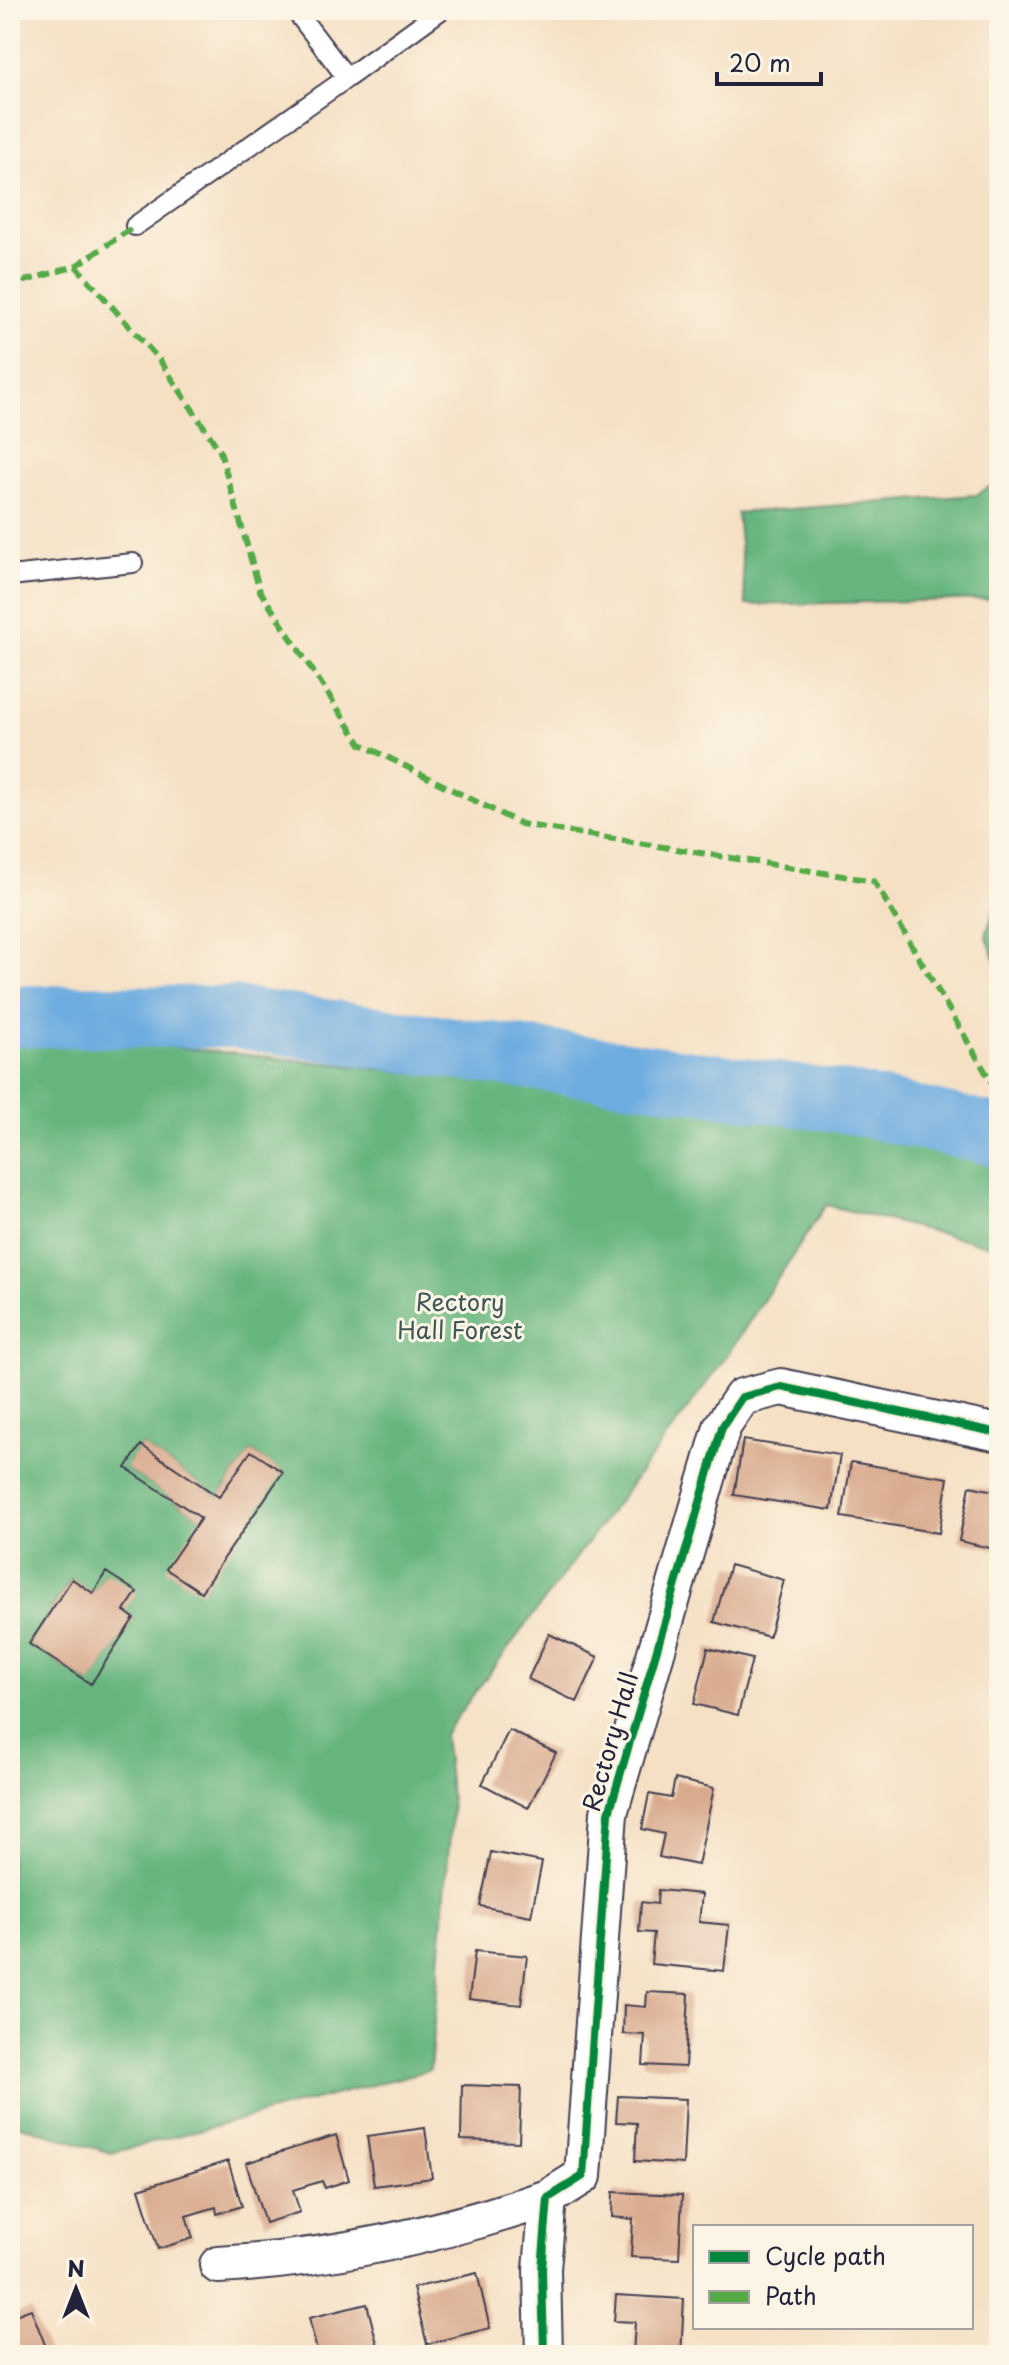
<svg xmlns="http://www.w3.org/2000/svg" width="1009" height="2365" font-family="'Playpen Sans',sans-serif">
	<rect width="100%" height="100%" fill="#fcf5e5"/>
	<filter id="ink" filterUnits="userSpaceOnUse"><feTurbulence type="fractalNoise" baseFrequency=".0125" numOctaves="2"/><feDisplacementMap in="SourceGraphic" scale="16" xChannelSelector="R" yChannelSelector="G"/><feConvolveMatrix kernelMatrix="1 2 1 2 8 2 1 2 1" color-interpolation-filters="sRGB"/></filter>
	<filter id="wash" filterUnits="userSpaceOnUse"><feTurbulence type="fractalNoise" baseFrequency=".006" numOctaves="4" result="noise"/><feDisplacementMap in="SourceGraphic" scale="32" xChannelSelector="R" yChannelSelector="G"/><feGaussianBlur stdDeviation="1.8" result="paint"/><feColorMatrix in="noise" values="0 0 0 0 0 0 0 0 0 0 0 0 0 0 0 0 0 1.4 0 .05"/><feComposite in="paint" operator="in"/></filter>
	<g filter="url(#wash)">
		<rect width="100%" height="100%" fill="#f5e0c4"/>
		<path fill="#66b57f" stroke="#446c5d" stroke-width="2" fill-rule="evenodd" d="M999,481V599L746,605L737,513L976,495Z
			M999,893V969L986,935Z
			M110,1040L779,1112L999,1165V1248L826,1205L724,1360L444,1734L452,1810L430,2070L111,2153L10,2122V1041ZM141,1445L219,1497L251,1451L282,1472L201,1518L126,1468ZM106,1572L124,1611L134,1619L90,1684L29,1644L71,1579L93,1593Z"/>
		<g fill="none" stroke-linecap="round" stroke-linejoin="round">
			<path stroke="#6dace0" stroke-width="62" d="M10,1016L231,1017L856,1104L999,1136"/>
		</g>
		<g id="blocks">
			<path fill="#d9aa8e" d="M743,1440L840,1455L831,1510L734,1495Z
				M141,1445L219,1497L251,1451L283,1472L201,1592L166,1569L201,1518L126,1468Z
				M851,1462L948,1478L939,1533L842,1517Z
				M970,1486L999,1492V1550L959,1541Z
				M730,1565L784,1580L769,1637L714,1622Z
				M106,1572L137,1592L124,1611L134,1618L91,1684L29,1644L72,1579L93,1593Z
				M549,1634L598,1657L577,1702L528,1679Z
				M708,1648L752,1659L738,1715L694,1704Z
				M509,1730L556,1753L528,1808L482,1784Z
				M675,1779L714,1788L698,1865L659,1857L664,1834L642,1829L649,1794L671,1798Z
				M491,1852L542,1862L531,1916L480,1906Z
				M658,1890L702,1894L699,1922L729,1925L724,1971L651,1964L654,1933L639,1932L641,1902L657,1904Z
				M475,1951L527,1956L521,2005L469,1999Z
				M647,1992L689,1994L685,2067L643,2065L645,2035L623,2034L624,2005L646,2007Z
				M462,2085L521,2087L519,2142L461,2140Z
				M618,2096L686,2099L683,2164L635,2161L637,2123L616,2122Z
				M425,2128L432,2178L374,2186L367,2136Z
				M336,2135L349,2180L325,2188L322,2181L293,2190L300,2212L265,2223L246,2163Z
				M228,2161L242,2206L217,2214L216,2207L186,2216L193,2238L158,2249L139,2189Z
				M613,2192L682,2195L679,2259L631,2257L633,2219L612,2217Z
				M477,2273L490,2328L427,2344L413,2288Z
				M616,2295L684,2299L681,2355H633L635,2322L614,2321Z
				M367,2304L380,2355H318L309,2318Z
				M31,2309L49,2355H10V2317Z"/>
		</g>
	</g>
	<g filter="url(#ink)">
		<use href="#blocks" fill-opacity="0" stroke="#423e50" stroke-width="2"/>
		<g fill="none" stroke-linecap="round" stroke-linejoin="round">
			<defs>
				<path id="lane" d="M295,10L347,78L441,10
					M135,226L347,78
					M10,576L133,563"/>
				<path id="street" d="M218,2265C328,2259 443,2234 548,2198
					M544,2355L542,2269L548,2198L583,2176L609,1813L722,1427L742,1397L781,1387L999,1433"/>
			</defs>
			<use href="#lane" stroke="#423e50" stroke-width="22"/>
			<use href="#street" stroke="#423e50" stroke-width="40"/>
			<use href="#lane" stroke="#fff" stroke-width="18"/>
			<use href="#street" stroke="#fff" stroke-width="36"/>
			<path stroke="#53aa46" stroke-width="6" stroke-dasharray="12 6" stroke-linecap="butt" d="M76,266L135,226
				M10,268L25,281L76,266L161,362L220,451L260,591L361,744L521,824L874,881L996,1090"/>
			<defs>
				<path id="cycleway" d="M544,2355L542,2269L548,2198L583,2176L609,1813L722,1427L742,1397L781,1387L999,1433"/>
			</defs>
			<use href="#cycleway" stroke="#fcf5e5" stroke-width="13"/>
			<use href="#cycleway" stroke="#00873e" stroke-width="8"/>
		</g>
	</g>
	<g text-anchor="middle" stroke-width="6" stroke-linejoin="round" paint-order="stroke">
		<g font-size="24" fill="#3e5756" stroke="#fcf5e5">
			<text x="460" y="1311">Rectory<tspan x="460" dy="28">Hall Forest</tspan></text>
		</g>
		<g font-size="24" fill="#22223b" stroke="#fcf5e5">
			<text transform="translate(611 1742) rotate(-74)" y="8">Rectory Hall</text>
		</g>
	</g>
	<rect width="1009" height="2365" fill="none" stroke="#fcf5e5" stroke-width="40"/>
	<rect x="693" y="2225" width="280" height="104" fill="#fcf5e5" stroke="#a5a1a1" stroke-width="2"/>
	<rect x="709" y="2251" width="40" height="12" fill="#00873e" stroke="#a5a1a1" stroke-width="2"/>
	<text x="765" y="2265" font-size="24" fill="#22223b">Cycle path</text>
	<rect x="709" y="2291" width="40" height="12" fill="#53aa46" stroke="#a5a1a1" stroke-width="2"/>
	<text x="765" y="2305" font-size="24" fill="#22223b">Path</text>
	<g transform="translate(76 2289)" stroke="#fcf5e5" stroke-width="6" paint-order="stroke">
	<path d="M0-6L14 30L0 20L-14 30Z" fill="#22223b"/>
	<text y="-12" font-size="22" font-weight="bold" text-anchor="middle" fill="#22223b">N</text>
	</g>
	<path d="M717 72v12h104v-12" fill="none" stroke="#22223b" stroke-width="4"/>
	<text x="729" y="72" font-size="24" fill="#22223b" stroke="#fcf5e5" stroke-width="6" paint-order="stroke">20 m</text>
</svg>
